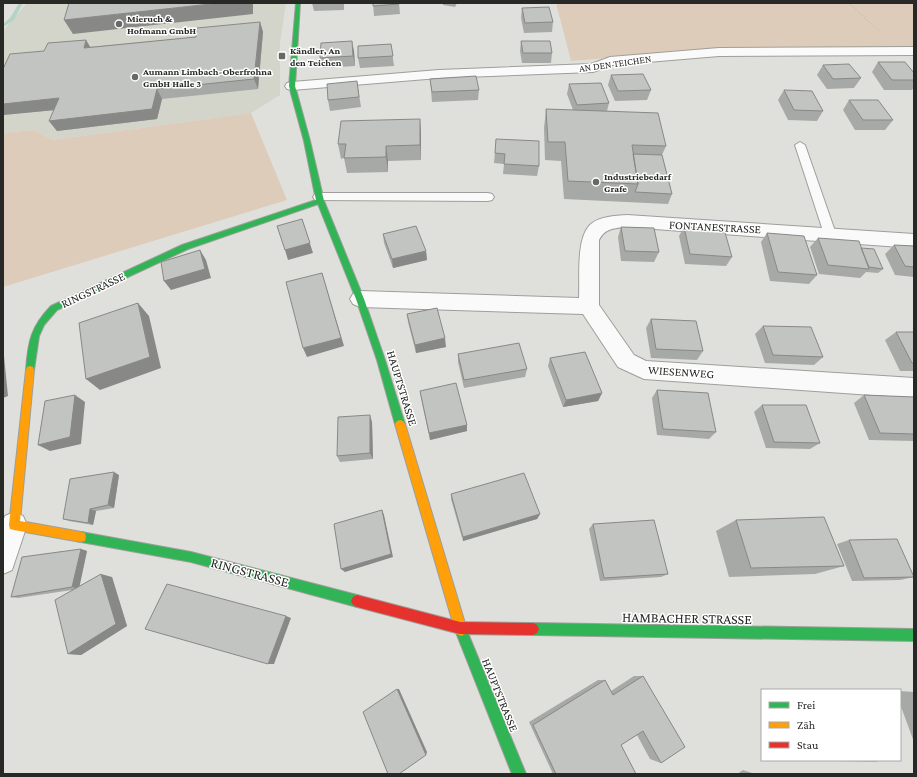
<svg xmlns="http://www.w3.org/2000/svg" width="917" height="777" font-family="'Crimson Pro',serif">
	<rect width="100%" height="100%" fill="#dfe0db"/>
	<path fill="#d3d5ca" d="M27,3H286L280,43V95L251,113L53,140L33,130L3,133V31Z"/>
	<path fill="#deccba" d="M556,3H914V51L709,50L571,61Z
		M251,113L287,200L3,287V133L33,130L53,140Z"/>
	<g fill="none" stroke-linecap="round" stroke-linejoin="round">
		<path fill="#b2d4c5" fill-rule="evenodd" d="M19,3H23L14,20L3,27V24L10,18Z"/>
		<defs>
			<path id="lane" d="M800,142L805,145L836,234L834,237L830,238L826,237L824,234L795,145Z
				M319,193H488L492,194L494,197L492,200L488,201L315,200L313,197L315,194Z"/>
			<path id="street" d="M914,47V55L719,56L612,65L593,72L439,78L292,90L287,89L285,86L287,83L292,82L439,70L591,64L610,57L719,48Z
				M627,215L914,234V248L627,227C615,228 605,228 599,240V305L634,355L646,361L914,378V398L644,379L618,367L583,314L360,307L353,304L350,299L353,294L360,291L579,298C580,278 576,241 589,226C598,216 615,216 627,215Z
				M14,512L23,516L27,525L12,570L3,574V521L5,516Z"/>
			<path id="fast" d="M296,3H300L295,86L310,141L324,201L364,299L385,360L405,424L403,427L400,428L397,427L395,424L377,360L356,299L318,204L188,249L57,310L44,325L39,336L34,370L33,373H27L26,370C28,341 31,327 51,306L182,245L316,200L304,141L289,86Z
				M81,532L191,552L357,595L361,597L363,601L361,605L357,607L191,562L81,542L77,541L76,537L77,533Z
				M533,623L914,629V641L533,635L529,633L527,629L529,625Z
				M461,624L465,626L526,774H512L455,630L457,626Z"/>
			<path id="slow" d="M30,366L33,367L34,370L20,521L81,532L85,533L86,537L85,541L81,542L14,530L10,529L9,525L26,370L27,367Z
				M400,420L403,421L405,424L467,630L465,634L461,636L457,634L455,630L395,424L397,421Z"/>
			<path id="jam" d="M357,595L460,622L533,623L537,625L539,629L537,633L533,635L460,634L357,607L353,605L351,601L353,597Z"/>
		</defs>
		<use href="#lane" stroke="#9e9f9b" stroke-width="2"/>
		<use href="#street" stroke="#9e9f9b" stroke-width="2"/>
		<use href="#fast" stroke="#9e9f9b" stroke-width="2"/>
		<use href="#slow" stroke="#9e9f9b" stroke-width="2"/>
		<use href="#jam" stroke="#9e9f9b" stroke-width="2"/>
		<path stroke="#bfc0bf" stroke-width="1.5" stroke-dasharray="1 2" stroke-linecap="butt" d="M849,3L881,33"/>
		<use href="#lane" fill="#fafafa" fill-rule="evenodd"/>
		<use href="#street" fill="#fafafa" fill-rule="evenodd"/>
		<use href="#fast" fill="#30b455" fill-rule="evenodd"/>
		<use href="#slow" fill="#ff9f0a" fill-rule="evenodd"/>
		<use href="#jam" fill="#e5322d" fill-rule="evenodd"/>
	</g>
	<path fill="#a7a9a6" d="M312,3H344V10L314,11Z
		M373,3H399L400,14L374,16Z
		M443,3H457L455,7L443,5Z
		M522,8L553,22L552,32L524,33L521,18Z
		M260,22L263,32L258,89L162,99L157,119L57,131L49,121L54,110L3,115L44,51L86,40L90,47L196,37Z
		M521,41L552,53L551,63H522L520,51Z
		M391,44L394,66L360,68L358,58Z
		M354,51L355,66L323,68L320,58Z
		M878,62L914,73V87L912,90H884L872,72Z
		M823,65L861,78L854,88L827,89L817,75Z
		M611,75L651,90L647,100L615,101L608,85Z
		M430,79L479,90L478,100L432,102Z
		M357,81L361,107L330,111L328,100Z
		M569,84L609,103L607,111L666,146L662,155L672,194L668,204L564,199L561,161L545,160L544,128L546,109L573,110L567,94Z
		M784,90L823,111L817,121L788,120L778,100Z
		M849,100L893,120L885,130H855L843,110Z
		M420,119L421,134V160L388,161V172L347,173L344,158L341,159L338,144Z
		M496,139L539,166L537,176L503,174L504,164L494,163Z
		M621,227L659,252L654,262L621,261L618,237Z
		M684,227L732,257L726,266L685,264L679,236Z
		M767,233L817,275L809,284L770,281L761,242Z
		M383,234L426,251L427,260L393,268L384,243Z
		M818,238L861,248L883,269L878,273L866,272L860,278L819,274L810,247Z
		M894,245L914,246V277L895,275L885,254Z
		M407,314L446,347L416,353L408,322Z
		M651,319L703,351L697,360L651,358L646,328Z
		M763,326L823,357L814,365L765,363L755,334Z
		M896,332H914V371H900L885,340Z
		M458,354L527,369L525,377L464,388L458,362Z
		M550,358L602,393L598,401L563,407L548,366Z
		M657,390L716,432L709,439L657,435L652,398Z
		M420,391L467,425V431L430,440L421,398Z
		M864,395L914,397V441L869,440L854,403Z
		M762,405L820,443L810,449L766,448L754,412Z
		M372,422L373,459L340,462L337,456Z
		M119,475L114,508L96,511L93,525L69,521L63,519Z
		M451,494L540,514L537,519L463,541L451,499Z
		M736,520L844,566L815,574L729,577L716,531Z
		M593,524L668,574L661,577L600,581L589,529Z
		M849,540L914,577L900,580L852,581L837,544Z
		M81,549L87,551L79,586L112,577L127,626L81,655L68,654L72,590L18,598L11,597Z
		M634,676H643L661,763L650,759L637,735L621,745L636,774H553L529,722L598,680H605L611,691Z
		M900,691L914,692V742L900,704Z
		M743,770L755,774H737Z"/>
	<path fill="#888987" d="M220,3H253V14L73,34L64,20Z
		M260,22L263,32L258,89L254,79Z
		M86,40L92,50L84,48Z
		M352,41L354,51L355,66L353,56Z
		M157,89L162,99L157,119L57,131L49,121Z
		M59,98L66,109L3,115V104Z
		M420,119L421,134V160L420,145Z
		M386,146L388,161V172L386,157Z
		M302,219L313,253L288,260L285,250Z
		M200,250L206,260L211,278L171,290L164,281Z
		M426,251L427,260L393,268L392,259Z
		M322,273L344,346L307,357L303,348Z
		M138,303L149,316L161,368L100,390L86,379Z
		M445,338L446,347L416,353L415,345Z
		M3,355L4,356L8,396L3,398Z
		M602,393L598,401L563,407L566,400Z
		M75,395L85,402L81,444L50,451L38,445Z
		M370,415L372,422L373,459L370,453Z
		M467,425V431L430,440L429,433Z
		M114,472L119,475L114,508L108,505Z
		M90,509L96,511L93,525L88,523Z
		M382,510L384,515L393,557L345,572L341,569Z
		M540,514L537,519L463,541V537Z
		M81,549L87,551L79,589L72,587Z
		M101,574L112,577L127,626L81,655L68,654Z
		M286,616L291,618L274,664H268Z
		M397,689H399L427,752L426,755Z"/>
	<path fill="#c2c4c1" stroke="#888987" d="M69,3H220L64,20Z
		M373,3H399V4L373,6Z
		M549,7L553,22L525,23L522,8Z
		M260,22L254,79L157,89L152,109L49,121L59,98L3,104V69L10,54L44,51L48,43L86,40L84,48L196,37L197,28Z
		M352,41L353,56L320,58L321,43Z
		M521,41H550L552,53H523Z
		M391,44L393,56L358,58V46Z
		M878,62H905L914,73V80H892Z
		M849,64L861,78L833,79L823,65Z
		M643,74L651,90L618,91L611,75Z
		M476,76L479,90L432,92L430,79Z
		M357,81L359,97L328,100L327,84Z
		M601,83L609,103L577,105L569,84Z
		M784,90L812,91L823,111L794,110Z
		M849,100H878L893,120H863Z
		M546,109L658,113L666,146L632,145L638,184L568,181L565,142H548Z
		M420,119V145L386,146V157L344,158L346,144H338L341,121Z
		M496,139L539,141V166L504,164L505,154L495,153Z
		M633,154L662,155L672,194L635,192L638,184Z
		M302,219L310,243L285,250L277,226Z
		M416,226L426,251L392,259L383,234Z
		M621,227L654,228L659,252L625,251Z
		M684,227L724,229L732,257L690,254Z
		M767,233L804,236L817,275L778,272Z
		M818,238L859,241L869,269L828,265Z
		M894,245L914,246V267L905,266Z
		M861,248L874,249L883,269L869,267Z
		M200,250L205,269L164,281L161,262Z
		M322,273L341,338L303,348L286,282Z
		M138,303L150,357L86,379L79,323Z
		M437,308L445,338L415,345L407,314Z
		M651,319L696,321L703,351L656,349Z
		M763,326L811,327L823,357L773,355Z
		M896,332H914V363H912Z
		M519,343L527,369L464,380L458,354Z
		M585,352L602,393L566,400L550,358Z
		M456,383L467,425L429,433L420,391Z
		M657,390L708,393L716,432L663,429Z
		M75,395L70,437L38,445L45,401Z
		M864,395L914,397V434L880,433Z
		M762,405H806L820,443L774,442Z
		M370,415V453L337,456L338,417Z
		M114,472L108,505L90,509L88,523L63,519L70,479Z
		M524,473L540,514L463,537L451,494Z
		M382,510L391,554L341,569L334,524Z
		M824,517L844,566L751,568L736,520Z
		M654,520L668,574L604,578L593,524Z
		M897,539L914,577L864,578L849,540Z
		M81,549L72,587L11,597L22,557Z
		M101,574L116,624L68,654L55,600Z
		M167,584L286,616L268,664L145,629Z
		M643,676L685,747L661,763L643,731L621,745L636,774H556L533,725L605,680L613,695Z
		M397,689L426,755L399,774H388L363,712Z
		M802,760H876L877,761L803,760Z"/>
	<g fill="#686965" stroke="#fff" stroke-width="1.5">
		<circle cx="119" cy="24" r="4"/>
		<rect x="278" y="52" width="8" height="8" rx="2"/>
		<circle cx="135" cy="77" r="4"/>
		<circle cx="596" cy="182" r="4"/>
	</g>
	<g text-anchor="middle" stroke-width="3" stroke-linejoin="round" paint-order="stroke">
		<g font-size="10" font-weight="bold" fill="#282926" stroke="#fff" text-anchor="start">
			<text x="127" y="22">Mieruch &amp;<tspan x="127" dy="12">Hofmann GmbH</tspan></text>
			<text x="290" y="54">Kändler, An<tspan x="290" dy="12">den Teichen</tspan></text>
			<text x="143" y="75">Aumann Limbach-Oberfrohna<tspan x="143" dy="12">GmbH Halle 3</tspan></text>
			<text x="604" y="180">Industriebedarf<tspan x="604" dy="12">Grafe</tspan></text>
		</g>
		<g font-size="10" fill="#282926" stroke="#fff">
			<text transform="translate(615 63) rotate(-8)" y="4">AN DEN TEICHEN</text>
		</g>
		<g font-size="12" fill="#282926" stroke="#fff">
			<text transform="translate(715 227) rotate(3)" y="4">FONTANESTRASSE</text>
			<text transform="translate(93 290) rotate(-25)" y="4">RINGSTRASSE</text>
			<text transform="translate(681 372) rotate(4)" y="4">WIESENWEG</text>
			<text transform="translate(402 388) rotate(73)" y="4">HAUPTSTRASSE</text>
			<text transform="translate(500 695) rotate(68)" y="4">HAUPTSTRASSE</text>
		</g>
		<g font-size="14" fill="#282926" stroke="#fff">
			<text transform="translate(250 572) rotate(15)" y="5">RINGSTRASSE</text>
			<text transform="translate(687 618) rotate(1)" y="5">HAMBACHER STRASSE</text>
		</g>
	</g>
	<rect width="917" height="777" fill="none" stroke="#282926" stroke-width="8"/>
	<rect x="761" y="689" width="140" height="72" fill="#ffffff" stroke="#a9a9a8"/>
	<rect x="769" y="702" width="20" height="6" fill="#30b455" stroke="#a9a9a8"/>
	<text x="797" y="709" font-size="12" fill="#282926">Frei</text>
	<rect x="769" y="722" width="20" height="6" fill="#ff9f0a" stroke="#a9a9a8"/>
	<text x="797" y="729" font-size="12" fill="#282926">Zäh</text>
	<rect x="769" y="742" width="20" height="6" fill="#e5322d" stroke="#a9a9a8"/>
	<text x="797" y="749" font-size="12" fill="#282926">Stau</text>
</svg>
